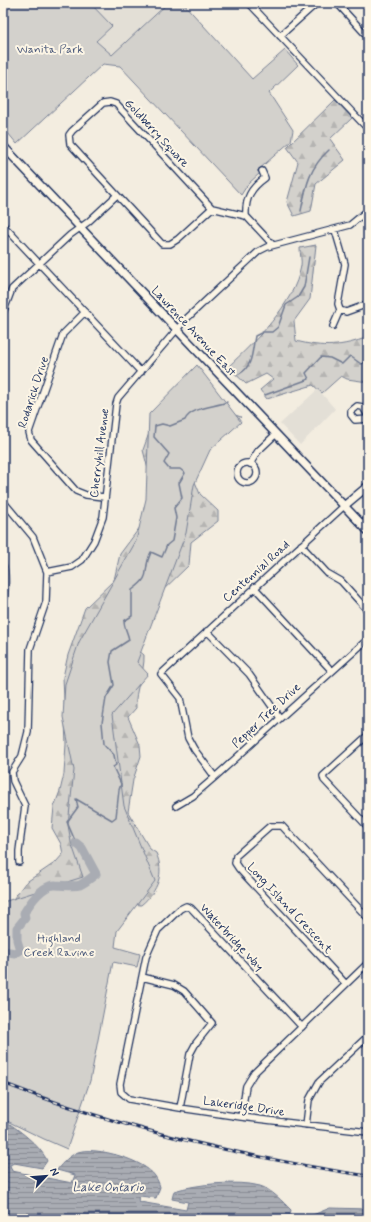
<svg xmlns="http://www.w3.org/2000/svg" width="371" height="1222" font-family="Mynerve,sans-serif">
	<defs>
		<pattern id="forest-firs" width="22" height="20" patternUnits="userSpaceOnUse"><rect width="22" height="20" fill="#d3d1cc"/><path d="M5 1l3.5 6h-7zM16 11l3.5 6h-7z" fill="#b5b4b2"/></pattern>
		<pattern id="water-rules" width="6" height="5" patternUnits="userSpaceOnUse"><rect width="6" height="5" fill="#a9acb3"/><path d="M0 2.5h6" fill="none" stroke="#898c95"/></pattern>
	</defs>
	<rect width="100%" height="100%" fill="#f3ede0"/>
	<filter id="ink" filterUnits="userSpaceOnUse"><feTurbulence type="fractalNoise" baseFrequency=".025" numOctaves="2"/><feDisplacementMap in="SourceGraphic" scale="8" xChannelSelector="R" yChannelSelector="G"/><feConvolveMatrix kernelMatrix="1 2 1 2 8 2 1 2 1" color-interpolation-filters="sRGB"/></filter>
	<g filter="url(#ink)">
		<path fill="#e3dfd6" d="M90,3H168L112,56L96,41L111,26Z
			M318,389L335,409L300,445L280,424Z"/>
		<path fill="url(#forest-firs)" stroke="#778095" d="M335,100L352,118L330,139L345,160L316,184L311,211L294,216L287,202L298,162L287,147Z
			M316,245L310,299L294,321L296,341C323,348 342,347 368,337V382L347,379L341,376L322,393L313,385L267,399L260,390L273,379L266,374L246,384L228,367C255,341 294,305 301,266C302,261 300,254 300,248Z
			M224,411L241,417L220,437L191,472L200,494L218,511V521L191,542L189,565L158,595L137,649L144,655C145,674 134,689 136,708L128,717L140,745L141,756L133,780L128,812L150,849L156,853C165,873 158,891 141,905L131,904L92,878L11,902L25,883L56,862L63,854L61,844L52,828L54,807L60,791L64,774L66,744L63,677L68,655L85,608L114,580L120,554L152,511L155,497L143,450L154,419Z
			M3,556C12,569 10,599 3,613Z"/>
		<path fill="#d3d1cc" stroke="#778095" d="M11,3H90L112,26L96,41L112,55L168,3H183L252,79L285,50L298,65L269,93L293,130L291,141L257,171L260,173L248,184L241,195L120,66L103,64L17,144L3,127V11Z
			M197,365L241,422L210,450L194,485L186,533L137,662L148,674L112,715L124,806L155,881L117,931L115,947L140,954L137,967L113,962L90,1081L67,1149L44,1139L3,1119V902L83,877L71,842L68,825L74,770L63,717L65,684L79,642L136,541L146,499L149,414Z"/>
		<path fill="url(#water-rules)" stroke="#707a91" d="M3,1120C16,1127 42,1147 47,1161L42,1168L14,1163L10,1165L12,1171L72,1183L75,1175L57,1170C63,1162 69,1156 78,1152C96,1146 144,1160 155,1176C157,1179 159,1183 160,1187L156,1198L140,1196L138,1199L140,1202L186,1210L188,1202L172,1199L174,1191C197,1184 237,1180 260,1186C271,1189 283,1202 291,1210L289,1219H3Z
			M330,1208L368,1209V1219H303Z"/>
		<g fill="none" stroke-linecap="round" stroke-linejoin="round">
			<path stroke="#707a91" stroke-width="1.5" d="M301,211C306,186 309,168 329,150
				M239,374C253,367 252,351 255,336L263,332H272L278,327L286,305L298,297L304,287L309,257
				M265,395L309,379L306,373L321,357L330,358L342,364L350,356L361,364L368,361
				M76,843L67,822L78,807L76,799L112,820L116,817L119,790L121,784L113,767L116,765L114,755L104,744L102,723L106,698L114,685L110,662L112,651L129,640C128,633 124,628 124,621L132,616V590C154,574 141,573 151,552L162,557L167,545L172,541L176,518L174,508L182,498L179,483L185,473L180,469H169L164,463L169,454L154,437L155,426L162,424L170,426L185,420C191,407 214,407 227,402"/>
			<path stroke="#a9acb3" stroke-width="9" d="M3,951L15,953L20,950L17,940V928L25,918L24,913C30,903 43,884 56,885C63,885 74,887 80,885C86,882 91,878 96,874L82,848L76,843"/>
			<defs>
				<path id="street" d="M249,3L368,129
					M337,3L368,37
					M280,36L317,3
					M117,195L70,144L69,135L72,131L103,103L110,102L116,104L212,208L246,216L273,245
					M246,216C245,198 251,188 265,178L262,171
					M3,225L141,372
					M335,230L345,264L338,304L340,310L346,312L368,304
					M85,312L63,334L29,432L31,440L76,491L86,495L104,497
					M3,313L12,289L70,235L88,222L117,195L162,244H170L178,239L212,208
					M333,326L340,310
					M368,416L363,407L357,406L351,411V415L355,420L368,419
					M237 473a10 10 0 1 1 20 0a10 10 0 1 1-20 0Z
					M250,464L258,451L276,434
					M3,501L33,537L47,572L46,602L30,649L28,732L22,756L12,772L13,781L25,806L19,851V862
					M301,545L327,573L341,581L368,611
					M47,572L72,567L82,560L94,541L103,517L116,404L118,398L185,320L259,251L267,247L350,225L368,210
					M254,587L331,670
					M207,631L249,674L280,718
					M368,735L323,776L324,780L368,827
					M215,777L194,749L188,738L180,698L161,674L344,506
					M176,806L193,796L215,777L368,639
					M142,977L174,985L184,991L212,1023L196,1043L190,1054L180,1108
					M346,984L239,869L235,863L236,856L270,826H282L368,918
					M302,1027L191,908L186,906L180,909L158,930L146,957L120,1084L121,1092L129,1099L180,1108L241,1117L368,1132
					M241,1117L246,1086L254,1073L368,963
					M306,1125L309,1100L319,1082L368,1036"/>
				<path id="secondary" d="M3,146L368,531
					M344,506L368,486"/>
			</defs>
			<use href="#street" stroke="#1b2f5e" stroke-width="8"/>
			<use href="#secondary" stroke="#1b2f5e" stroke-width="10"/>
			<use href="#street" stroke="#fcf5e5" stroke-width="5.5"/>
			<use href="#secondary" stroke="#fcf5e5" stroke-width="7"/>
			<defs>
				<path id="rail" d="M3,1083C121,1129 243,1157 368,1176"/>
			</defs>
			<use href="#rail" stroke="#1b2f5e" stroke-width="3"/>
			<use href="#rail" stroke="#fcf5e5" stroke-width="1.5" stroke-dasharray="4.5" stroke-linecap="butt"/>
		</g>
	</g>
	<g text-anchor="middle" stroke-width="4" stroke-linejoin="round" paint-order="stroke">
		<g font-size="12" fill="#49587a" stroke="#fcf5e5">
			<text x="50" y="53">Wanita Park</text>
			<text x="59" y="942">Highland<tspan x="59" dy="14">Creek Ravine</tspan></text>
		</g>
		<g font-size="12" fill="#1b2f5e" stroke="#fcf5e5">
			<text transform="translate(157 133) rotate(47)" y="4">Goldberry Square</text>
			<text transform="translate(194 331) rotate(47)" y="4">Lawrence Avenue East</text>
			<text transform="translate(33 392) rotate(-72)" y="4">Rodarick Drive</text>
			<text transform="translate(99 453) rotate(-83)" y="4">Cherryhill Avenue</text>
			<text transform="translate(256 571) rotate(-42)" y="4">Centennial Road</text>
			<text transform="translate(266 715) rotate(-43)" y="4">Pepper Tree Drive</text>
			<text transform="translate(290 908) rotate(47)" y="4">Long Island Crescent</text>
			<text transform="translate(232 937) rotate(47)" y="4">Waterbridge Way</text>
			<text transform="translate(244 1106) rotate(8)" y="4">Lakeridge Drive</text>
		</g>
		<g font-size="13" font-style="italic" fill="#465478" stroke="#fcf5e5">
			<text x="108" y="1191">Lake Ontario</text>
		</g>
	</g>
	<rect width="371" height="1222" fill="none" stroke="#fcf5e5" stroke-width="16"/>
	<rect x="8" y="8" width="355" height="1206" fill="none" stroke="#1b2f5e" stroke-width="1.5" filter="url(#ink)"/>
	<g transform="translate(46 1176) rotate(64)" stroke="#fcf5e5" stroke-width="3" paint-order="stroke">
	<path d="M0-3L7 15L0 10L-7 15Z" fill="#1b2f5e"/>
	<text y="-6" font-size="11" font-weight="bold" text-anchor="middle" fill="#1b2f5e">N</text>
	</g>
</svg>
